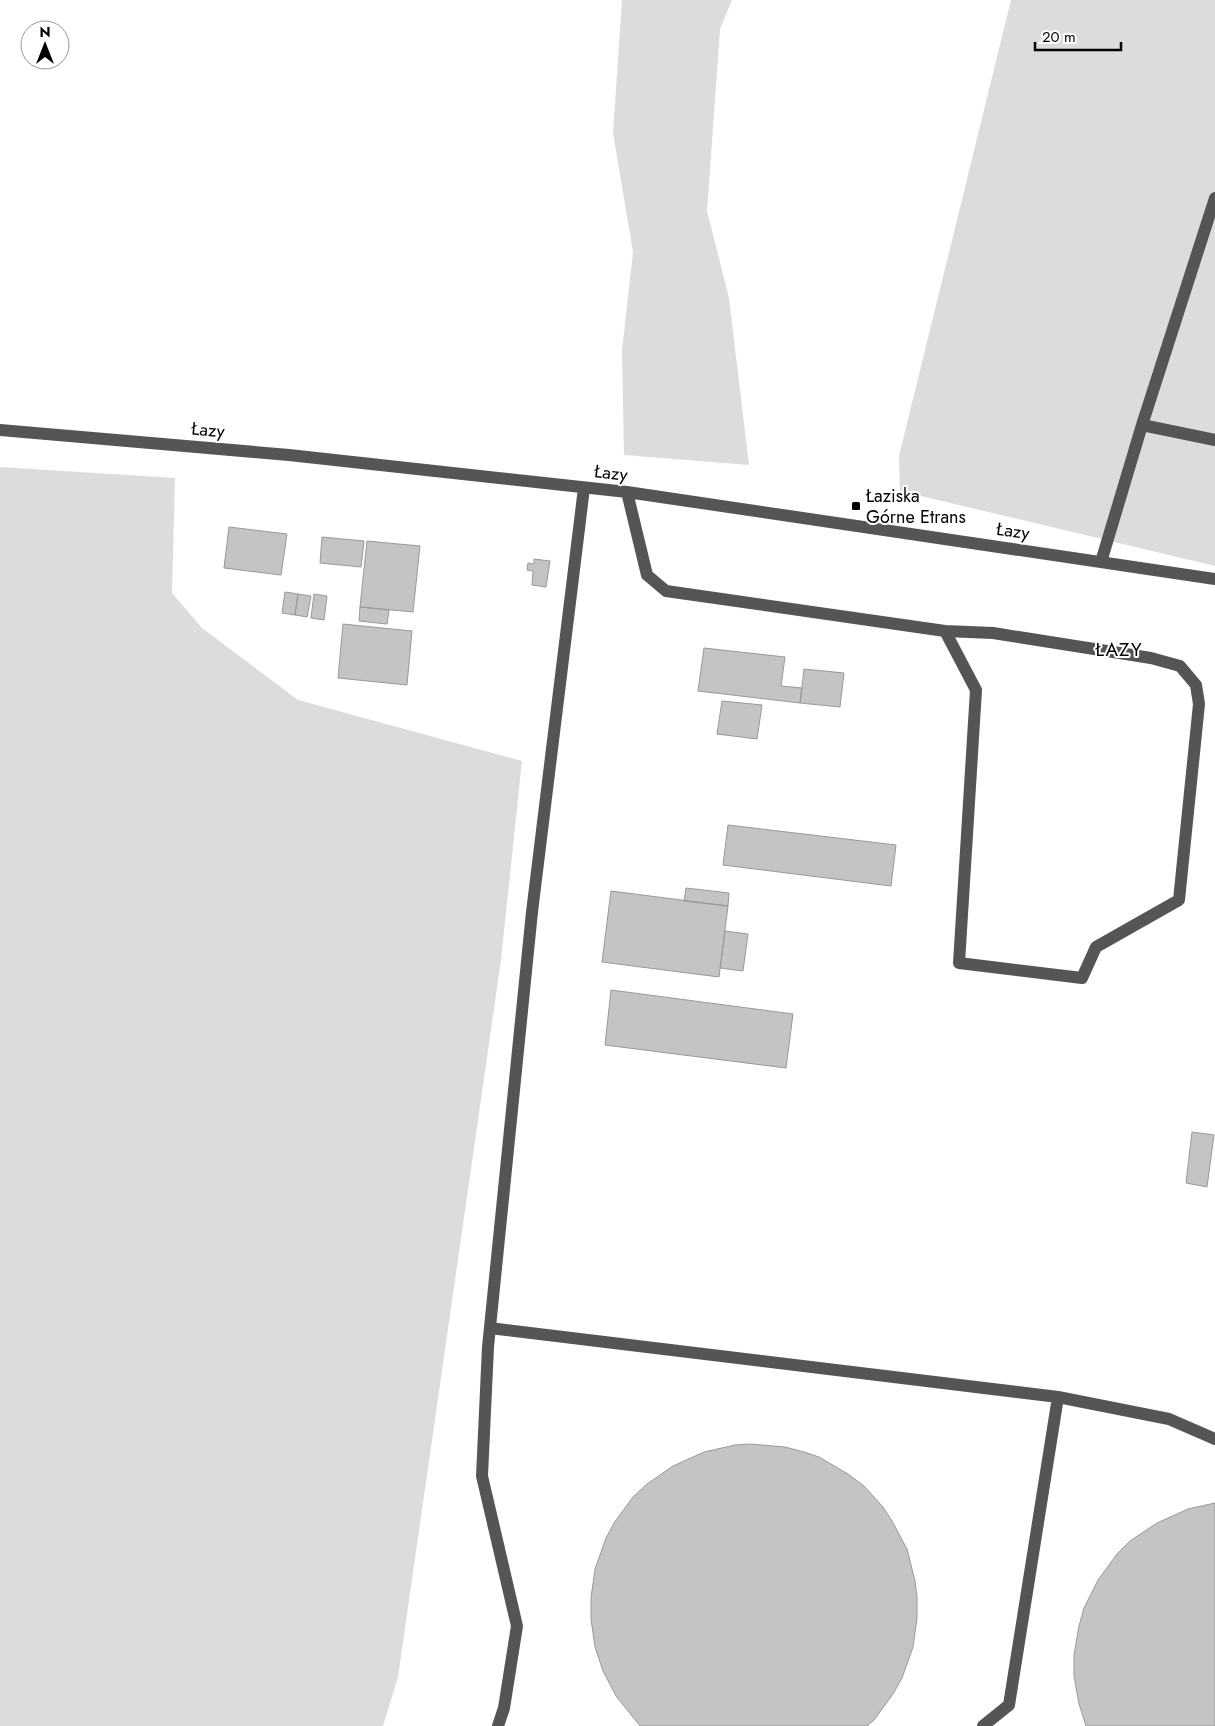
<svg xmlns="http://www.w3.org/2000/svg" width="1215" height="1726" font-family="Jost,sans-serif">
	<rect width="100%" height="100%" fill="#fff"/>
	<path fill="#dcdcdc" d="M622,0H732L720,29L707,211L729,298L749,465L624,455L622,350L633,252L613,133Z
		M1011,0H1215V566L900,491L899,456Z
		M0,467L175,478L172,593L202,628L298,700L522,761L501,960L398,1677L383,1726H0Z"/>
	<path fill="#c4c4c4" stroke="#999" d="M229,527L287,534L281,575L224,568Z
		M322,537L364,541L361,567L320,563Z
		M367,541L420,546L413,612L360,607Z
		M534,559L550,561L546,587L532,585L533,571L527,570L528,563L534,564Z
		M285,592L298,594L295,615L282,613Z
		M298,594L311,596L307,617L295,615Z
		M314,594L327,596L324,620L311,618Z
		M360,607L389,610L387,624L359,621Z
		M343,624L412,631L407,685L338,678Z
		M704,648L785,657L781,686L802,688L800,703L698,691Z
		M804,669L844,673L840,707L800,703Z
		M722,701L762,705L757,739L717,734Z
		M728,825L896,845L891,886L723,865Z
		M686,888L729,893L728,906L684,901Z
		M611,891L728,906L719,977L602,962Z
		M725,931L748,934L743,971L720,968Z
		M611,990L793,1014L786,1068L605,1045Z
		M1192,1132L1214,1135L1207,1187L1186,1183Z
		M750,1444L785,1447L804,1452L819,1457L848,1474L864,1486L883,1507L892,1521L907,1549L915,1581L917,1597V1618L913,1647L902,1678L893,1694L874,1720L867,1726H640L616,1696L603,1671L595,1647L591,1619V1598L595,1569L606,1538L614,1523L633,1497L647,1484L673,1466L704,1452L735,1445Z
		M1215,1503V1726H1086L1079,1704L1074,1676V1655L1079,1626L1084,1608L1098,1580L1117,1554L1130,1541L1157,1523L1188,1509Z"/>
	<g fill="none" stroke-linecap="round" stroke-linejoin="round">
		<path stroke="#555" stroke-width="12" d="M1142,425L1215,440
			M0,430L289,455L627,492L1215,579
			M627,492L647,575L666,591L945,631L993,633L1151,658L1180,666L1196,685L1199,704L1179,900L1096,947L1082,978L959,963L976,690L945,631
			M1101,562L1142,425L1215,198
			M490,1328L1058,1397L1169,1419L1215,1439
			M498,1726L504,1708L517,1626L482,1476L488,1347L532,912L584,488
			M983,1726L1009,1705L1058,1397"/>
	</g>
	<rect fill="#000" stroke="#fff" stroke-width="2" x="851" y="501" width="10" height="10" rx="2.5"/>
	<g text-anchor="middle" stroke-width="4" stroke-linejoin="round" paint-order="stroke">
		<g font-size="18" fill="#000" stroke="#fff">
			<text transform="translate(208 430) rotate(5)" y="6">Łazy</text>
			<text transform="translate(611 473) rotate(7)" y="6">Łazy</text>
			<text transform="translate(1013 531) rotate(8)" y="6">Łazy</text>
		</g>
		<g font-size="18" fill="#000" stroke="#fff" text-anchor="start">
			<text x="866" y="502">Łaziska<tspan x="866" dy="21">Górne Etrans</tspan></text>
		</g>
		<g font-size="19" letter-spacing="1" fill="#000" stroke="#fff">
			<text x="1119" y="656">ŁAZY</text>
		</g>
	</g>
	<g transform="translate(45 45)"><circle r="24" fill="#ffffff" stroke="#999999"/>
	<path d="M0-4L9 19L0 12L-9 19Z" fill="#000000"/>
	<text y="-8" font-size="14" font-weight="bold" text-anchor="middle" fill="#000000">N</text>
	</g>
	<path d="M1035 42v8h86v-8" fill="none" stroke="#000000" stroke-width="2.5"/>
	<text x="1042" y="42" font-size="15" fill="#000000" stroke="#ffffff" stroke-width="4" paint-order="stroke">20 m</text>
</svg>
